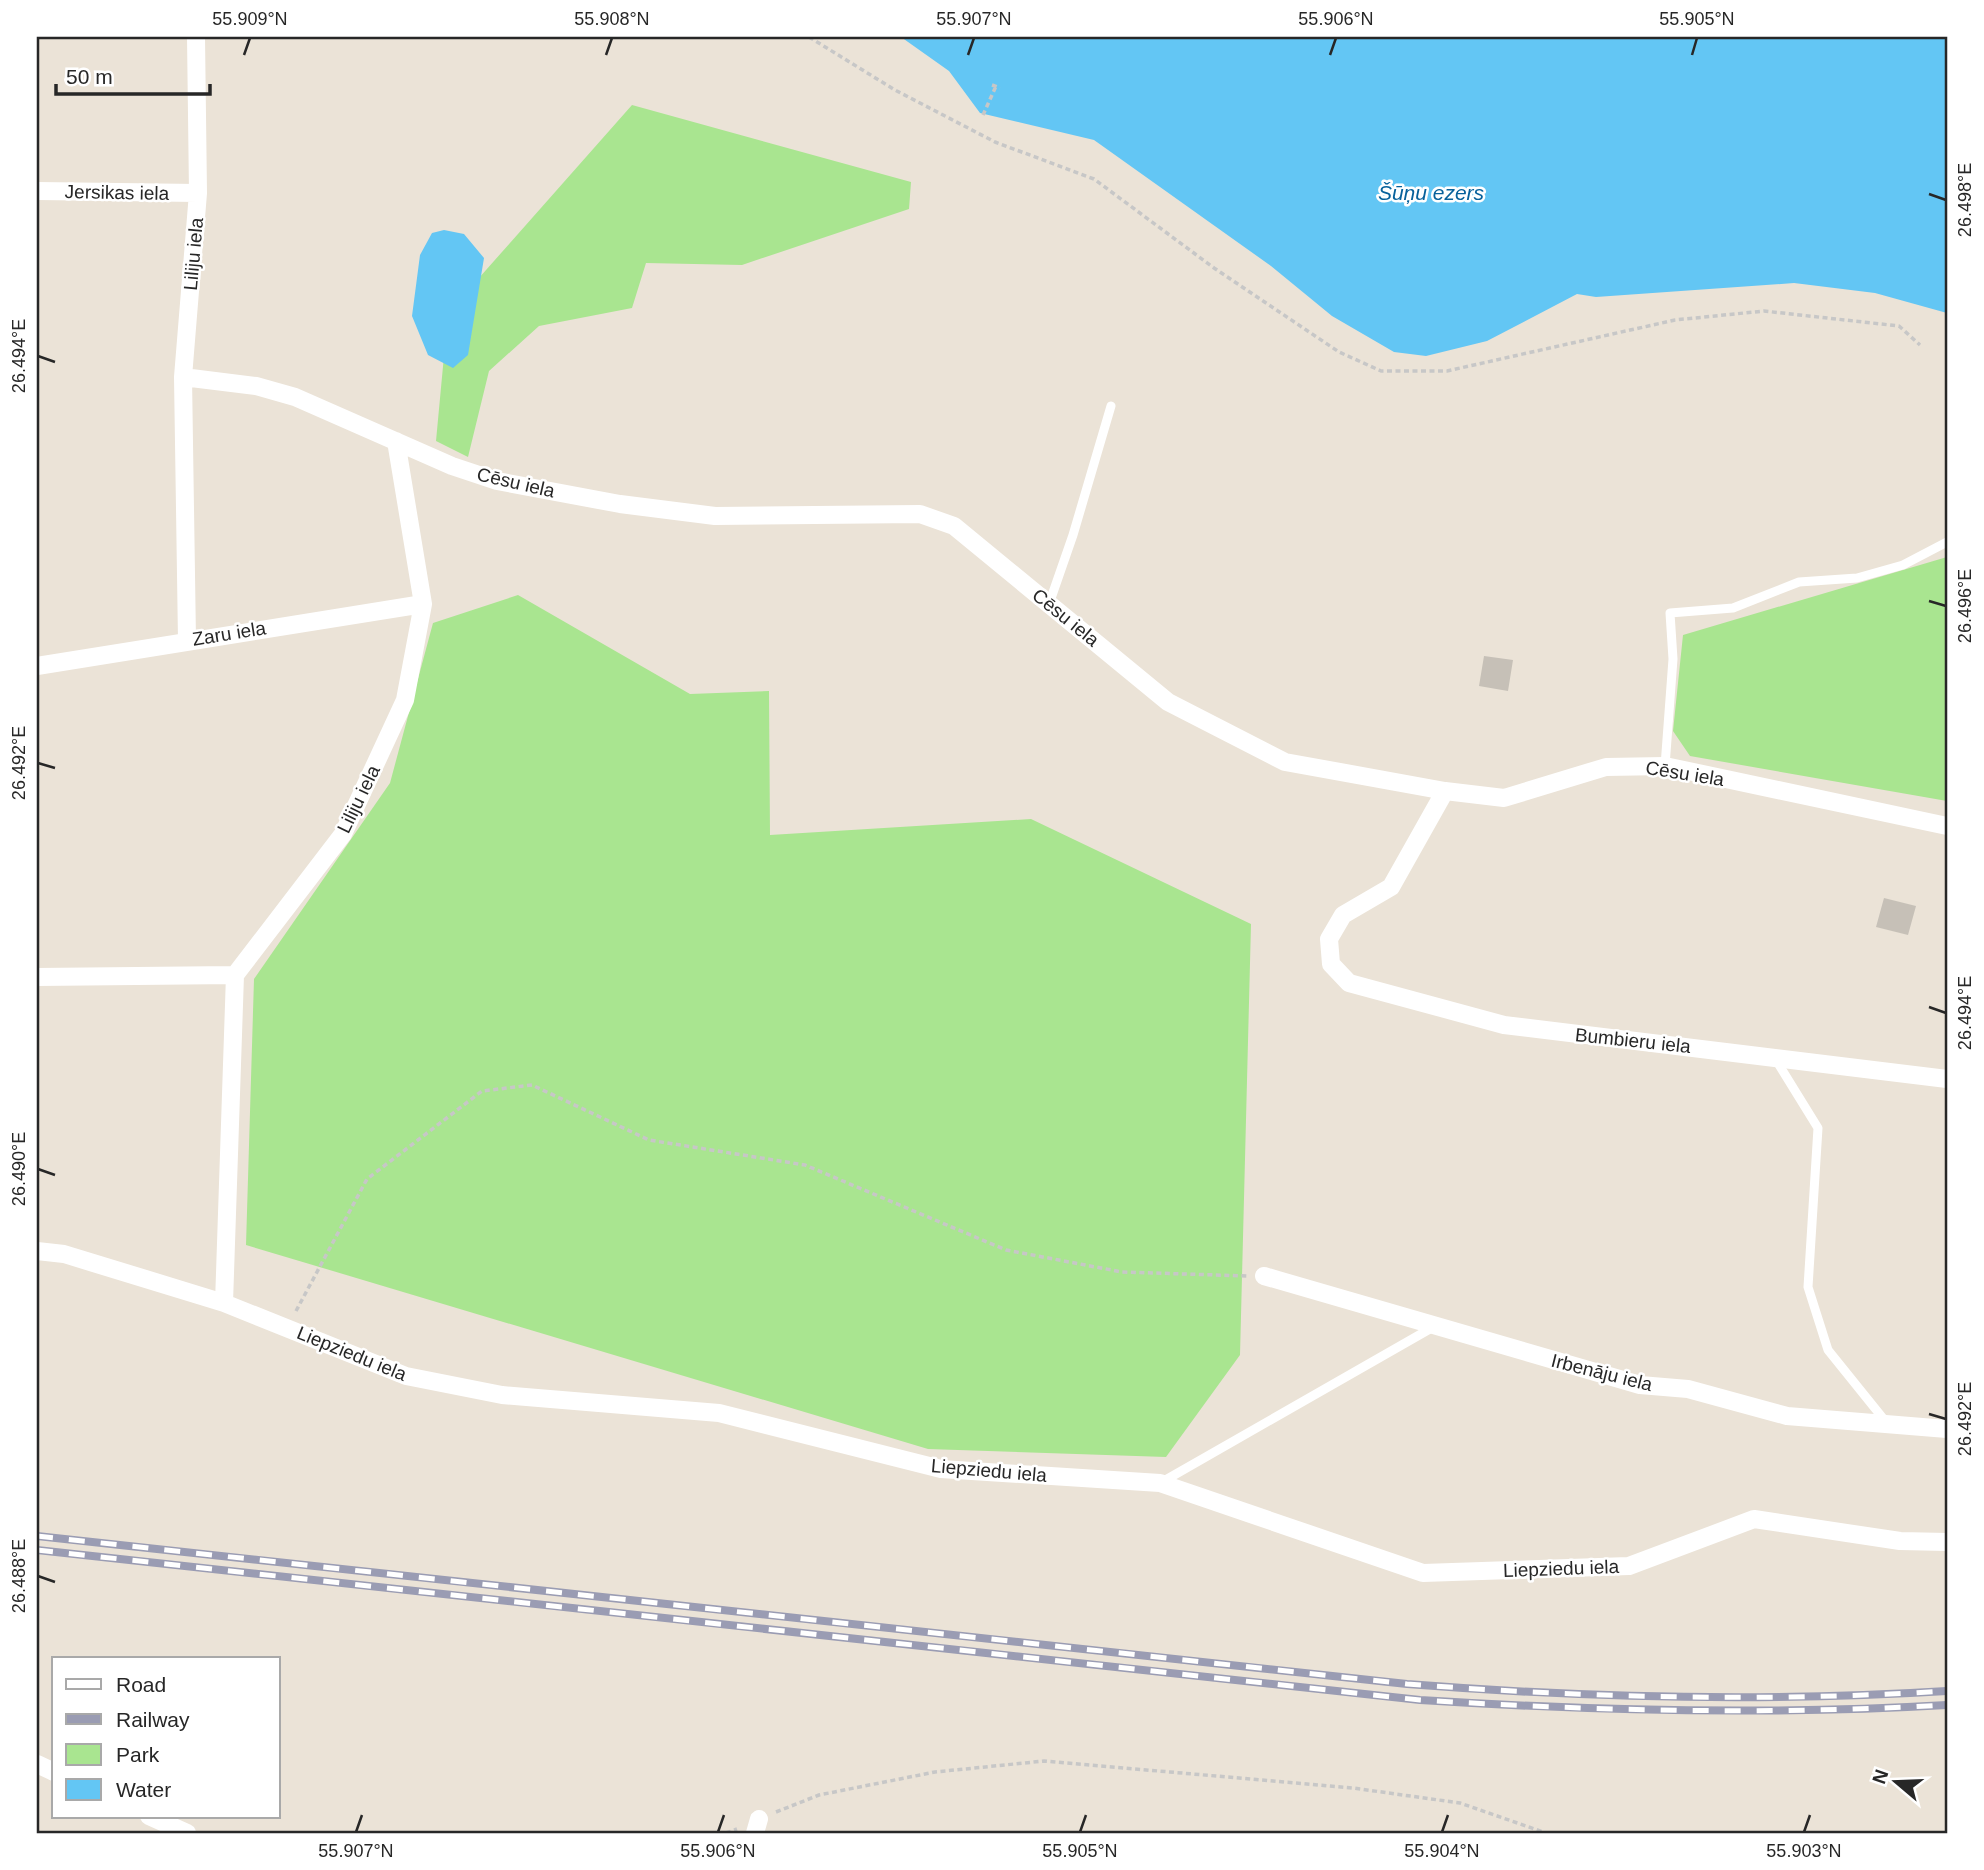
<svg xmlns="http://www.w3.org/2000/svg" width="1984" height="1870" font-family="Helvetica,sans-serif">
	<rect width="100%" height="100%" fill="#ebe3d7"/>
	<path fill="#a9e590" d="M632,105L911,182L909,209L742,265L646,263L632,308L539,326L489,371L468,457L436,441L448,313Z
		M1947,557V801L1690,756L1673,731L1683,635Z
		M518,595L690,694L769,691L770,835L1031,819L1251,924L1240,1355L1166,1457L928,1449L246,1245L254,979L390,783L433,623Z"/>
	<path fill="#63c6f4" d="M901,37H1947V313L1875,293L1794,283L1596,297L1577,294L1487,341L1426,356L1394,352L1332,316L1271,266L1094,140L980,113L949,71Z
		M444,230L464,234L484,258L468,355L453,368L428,355L412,316L420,255L432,233Z"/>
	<path fill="#c6c0b7" d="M1484,656L1513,660L1508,691L1479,686Z
		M1884,898L1916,906L1908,935L1876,927Z"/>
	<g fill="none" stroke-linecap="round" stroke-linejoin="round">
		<path stroke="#c7c7c7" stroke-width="3.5" stroke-dasharray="5 3.5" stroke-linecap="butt" d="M809,37L895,90L995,142L1094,179L1214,268L1339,352L1381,371H1447L1675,320L1764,311L1899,326L1920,345
			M992,85L1000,88
			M983,115L996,86
			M296,1311L367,1179L482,1091L532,1085L649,1140L805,1165L1006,1250L1122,1272L1248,1276
			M776,1812L819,1795L935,1772L1044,1761L1353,1788L1460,1803L1546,1833
			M726,1833L737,1829"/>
		<path stroke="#fff" stroke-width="9" d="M1049,604L1073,535L1111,406
			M1665,766L1673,659L1670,613L1733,608L1799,582L1857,578L1903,565L1947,542
			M1776,1060L1818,1128L1808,1287L1828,1350L1886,1422
			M1162,1482L1435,1326"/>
		<path stroke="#fff" stroke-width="18" d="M37,191L198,193
			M183,377L256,386L295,397L452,466L497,481L620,504L715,516L920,514L954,526L1168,702L1285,762L1445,791L1504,798L1606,767L1665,766L1947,826
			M187,640L183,377L198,193L196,37
			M37,666L423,604
			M1445,791L1391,887L1343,915L1329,939L1331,964L1349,983L1504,1025L1947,1079
			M37,977L235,975L343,834L405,700L423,604L396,441
			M37,1251L64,1254L224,1303L406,1376L502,1395L719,1413L941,1469L1160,1483L1423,1573L1629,1566L1754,1519L1900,1541L1947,1542
			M1264,1276L1640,1385L1688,1389L1787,1416L1947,1429
			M224,1303L235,975
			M37,1764L54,1772
			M149,1816L187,1833
			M755,1833L759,1819"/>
		<defs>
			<path id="rail" d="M37,1536L1407,1684C1587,1698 1767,1702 1947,1691
				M37,1550L1420,1700C1596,1711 1771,1715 1947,1705"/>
		</defs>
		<use href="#rail" stroke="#9a9cb3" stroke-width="8"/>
		<use href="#rail" stroke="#fff" stroke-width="5" stroke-dasharray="16" stroke-linecap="butt"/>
	</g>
	<path fill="none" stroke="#272727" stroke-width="2.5" d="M244,55L250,38M606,55L612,38M968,55L974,38M1330,55L1336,38M1692,55L1697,38M1929,194L1946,200M38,356L55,362M1929,601L1946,606M38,763L55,768M1929,1007L1946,1013M38,1169L55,1175M1929,1414L1946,1419M38,1576L55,1582M356,1832L362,1815M718,1832L724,1815M1080,1832L1086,1815M1442,1832L1448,1815M1804,1832L1810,1815"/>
	<g text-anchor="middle" stroke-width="5" stroke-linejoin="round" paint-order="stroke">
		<g font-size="19" fill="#272727" stroke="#fff">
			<text transform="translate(117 192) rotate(1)" y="7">Jersikas iela</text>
			<text transform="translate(193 254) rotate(-85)" y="7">Liliju iela</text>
			<text transform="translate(516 482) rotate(13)" y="7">Cēsu iela</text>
			<text transform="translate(1066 617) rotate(39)" y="7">Cēsu iela</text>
			<text transform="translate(229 633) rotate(-9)" y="7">Zaru iela</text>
			<text transform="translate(1685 773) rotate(9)" y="7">Cēsu iela</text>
			<text transform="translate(358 799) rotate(-64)" y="7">Liliju iela</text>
			<text transform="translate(1633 1040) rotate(6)" y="7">Bumbieru iela</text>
			<text transform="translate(352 1353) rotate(22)" y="7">Liepziedu iela</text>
			<text transform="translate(1602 1372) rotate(14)" y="7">Irbenāju iela</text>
			<text transform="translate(989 1470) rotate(5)" y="7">Liepziedu iela</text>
			<text transform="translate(1561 1568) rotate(-2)" y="7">Liepziedu iela</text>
		</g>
		<g font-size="21" font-style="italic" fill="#07619b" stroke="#fff">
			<text x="1431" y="200">Šūņu ezers</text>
		</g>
	</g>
	<rect width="1984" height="1870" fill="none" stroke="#ffffff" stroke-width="77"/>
	<rect x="52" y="1657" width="228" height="161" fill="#ffffff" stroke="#a9a9a9" stroke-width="2"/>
	<rect x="66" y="1679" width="35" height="10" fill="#ffffff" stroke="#a9a9a9" stroke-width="2"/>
	<text x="116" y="1692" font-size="21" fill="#272727">Road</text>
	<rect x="66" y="1714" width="35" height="10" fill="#9a9cb3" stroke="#a9a9a9" stroke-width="2"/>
	<text x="116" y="1727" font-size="21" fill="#272727">Railway</text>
	<rect x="66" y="1744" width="35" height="21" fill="#a9e590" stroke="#a9a9a9" stroke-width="2"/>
	<text x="116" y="1762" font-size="21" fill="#272727">Park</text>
	<rect x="66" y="1779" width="35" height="21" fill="#63c6f4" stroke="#a9a9a9" stroke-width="2"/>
	<text x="116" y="1797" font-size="21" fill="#272727">Water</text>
	<g transform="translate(1896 1782) rotate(289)" stroke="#ffffff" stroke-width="5" paint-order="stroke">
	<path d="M0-5L12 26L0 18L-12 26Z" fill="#272727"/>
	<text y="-10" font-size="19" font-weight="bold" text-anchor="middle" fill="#272727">N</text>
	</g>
	<path d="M56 84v10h154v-10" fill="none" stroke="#272727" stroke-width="3.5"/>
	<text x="66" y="84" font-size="21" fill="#272727" stroke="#ffffff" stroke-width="5" paint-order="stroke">50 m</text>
	<rect x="38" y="38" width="1908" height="1794" fill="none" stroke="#272727" stroke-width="2.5"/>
	<g font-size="18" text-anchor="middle" fill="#272727">
		<text x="250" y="25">55.909°N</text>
		<text x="612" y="25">55.908°N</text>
		<text x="974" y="25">55.907°N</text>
		<text x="1336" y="25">55.906°N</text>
		<text x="1697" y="25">55.905°N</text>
		<text transform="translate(1965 200) rotate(-90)" y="6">26.498°E</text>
		<text transform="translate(19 356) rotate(-90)" y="6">26.494°E</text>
		<text transform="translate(1965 606) rotate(-90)" y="6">26.496°E</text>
		<text transform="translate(19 763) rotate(-90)" y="6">26.492°E</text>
		<text transform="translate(1965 1013) rotate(-90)" y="6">26.494°E</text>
		<text transform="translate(19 1169) rotate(-90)" y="6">26.490°E</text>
		<text transform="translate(1965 1419) rotate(-90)" y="6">26.492°E</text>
		<text transform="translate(19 1576) rotate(-90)" y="6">26.488°E</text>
		<text x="356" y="1857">55.907°N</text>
		<text x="718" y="1857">55.906°N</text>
		<text x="1080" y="1857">55.905°N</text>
		<text x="1442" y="1857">55.904°N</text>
		<text x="1804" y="1857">55.903°N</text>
	</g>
</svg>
